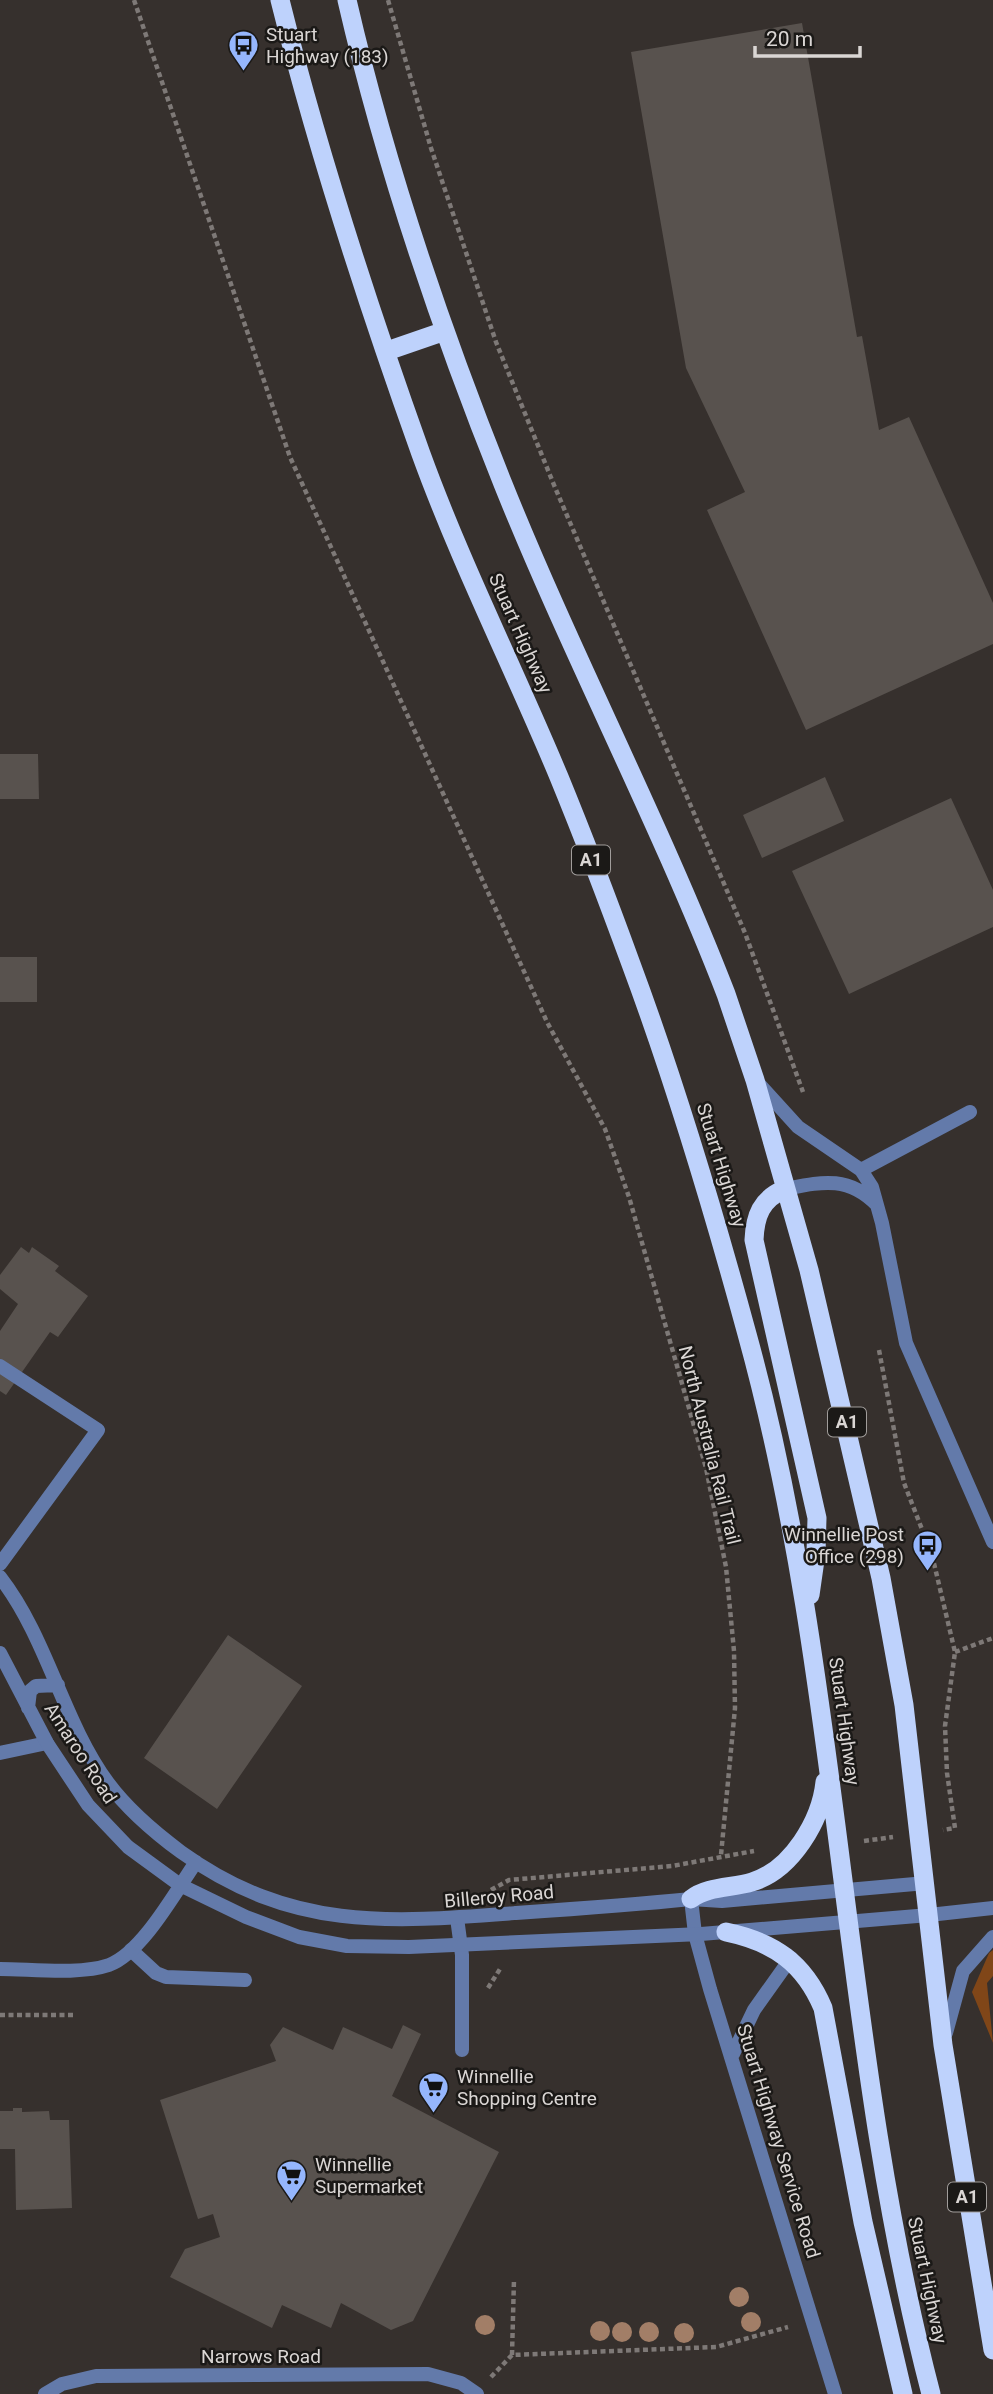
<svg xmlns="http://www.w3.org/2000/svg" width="993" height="2394" font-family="Roboto,sans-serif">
	<rect width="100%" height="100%" fill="#36302d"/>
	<path fill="#804618" d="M993,1950V1976L987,1983L993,2043L972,1992L989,1953Z"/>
	<path fill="#58524e" d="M802,23L857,337L862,336L879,430L909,417L993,603V644L806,730L707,510L745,492L686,368L631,52Z
		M0,754H38L39,799H0Z
		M825,777L844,821L762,858L743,815Z
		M951,798L993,890V927L849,994L792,871Z
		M0,957H37V1002H0Z
		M21,1247L29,1253L32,1247L59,1266L55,1271L88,1296L58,1337L50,1332L6,1395L0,1391V1331L18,1304L0,1289V1275Z
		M228,1635L302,1686L217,1809L144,1758Z
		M403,2025L421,2034L392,2096L499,2152L413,2321L391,2330L341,2303L331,2328L282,2305L272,2328L170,2277L185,2249L220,2237L213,2214L198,2219L160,2100L276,2061L270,2045L283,2027L333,2050L343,2027L392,2049Z
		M13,2108H22V2112L49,2111L50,2120H69L72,2208L16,2210L15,2149H0V2111H13Z"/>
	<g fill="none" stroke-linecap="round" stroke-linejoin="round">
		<path stroke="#7e7977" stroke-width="4.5" stroke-dasharray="5 3.5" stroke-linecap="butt" d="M134,0L290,457L547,1022L605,1129L629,1197L706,1468L726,1567L734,1651L735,1708L721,1855
			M388,0L431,148L496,342L554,485L745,933L803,1092
			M879,1350L904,1483L932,1555L955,1652L945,1726L947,1773L955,1828L943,1830
			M955,1652L993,1638
			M864,1841L893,1837
			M491,1890L509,1880L672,1866L754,1851
			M488,1988L500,1969
			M0,2015H75
			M512,2355L514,2279
			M491,2377L512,2355L716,2347L788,2327"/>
		<path stroke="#637aaa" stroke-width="14" d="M758,1083L798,1127L861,1170L872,1187L882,1223L906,1343L993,1542
			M861,1170L970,1112
			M785,1189C821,1182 848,1175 877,1205
			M0,1366L98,1430L0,1564
			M0,1753L47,1743
			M691,1899L695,1934L710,1989L835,2394
			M929,1915L993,1908
			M457,1918L462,1955V2050
			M131,1950L156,1973L166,1977L245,1980
			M946,2033L963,1971L993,1937
			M733,2054L754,2010L791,1958"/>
		<path stroke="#637aaa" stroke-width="14" d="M0,1577C48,1639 62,1720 108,1783C128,1810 154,1832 181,1852C291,1931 388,1923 516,1913C574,1909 632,1905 691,1899L722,1901L926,1883
			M0,1653L47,1743L88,1805L128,1847L180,1885L246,1917L299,1937L347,1946L409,1947L701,1934L929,1915
			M28,1708L30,1691L36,1686L58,1685
			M0,1969C31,1969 80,1975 109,1965C142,1953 176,1891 196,1862
			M45,2394L62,2384L96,2376L428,2374L461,2383L477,2394"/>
		<path stroke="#bed2fc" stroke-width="19" d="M280,0C318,153 368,306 421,454C461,564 514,669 559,777C584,838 608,901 631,964C676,1085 713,1209 747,1334C843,1681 840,2046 931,2394
			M347,0C385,165 440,327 503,484C572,656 659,821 726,994L755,1080L809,1270L881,1578L904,1705L943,2045L993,2350
			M387,351L445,331
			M785,1189C761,1199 755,1216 754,1240L817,1518L816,1553L810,1595
			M691,1899C707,1886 733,1888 752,1882C792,1870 821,1820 825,1782
			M726,1932C774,1942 804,1963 823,2008L863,2222L903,2394"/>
	</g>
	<g fill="#a27e67">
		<circle cx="739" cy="2297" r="10"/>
		<circle cx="751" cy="2322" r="10"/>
		<circle cx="485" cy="2325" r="10"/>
		<circle cx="600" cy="2331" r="10"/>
		<circle cx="622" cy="2332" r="10"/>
		<circle cx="649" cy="2332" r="10"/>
		<circle cx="684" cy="2333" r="10"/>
	</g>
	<defs>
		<symbol id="bus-pin" viewBox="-11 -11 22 30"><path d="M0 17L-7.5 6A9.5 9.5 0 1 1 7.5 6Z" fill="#95b6fd" stroke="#1b1917"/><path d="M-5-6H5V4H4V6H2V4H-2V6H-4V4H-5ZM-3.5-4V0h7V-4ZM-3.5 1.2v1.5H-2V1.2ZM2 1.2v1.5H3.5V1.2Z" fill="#111"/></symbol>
		<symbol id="supermarket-pin" viewBox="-11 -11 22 30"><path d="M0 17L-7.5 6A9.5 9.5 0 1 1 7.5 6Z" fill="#95b6fd" stroke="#1b1917"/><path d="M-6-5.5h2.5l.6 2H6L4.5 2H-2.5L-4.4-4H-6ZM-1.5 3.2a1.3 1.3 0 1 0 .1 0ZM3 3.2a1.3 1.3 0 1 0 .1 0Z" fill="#111"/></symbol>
	</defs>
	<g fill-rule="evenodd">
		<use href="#bus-pin" x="226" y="28" width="35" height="47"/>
		<use href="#bus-pin" x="910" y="1528" width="35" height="47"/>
		<use href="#supermarket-pin" x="416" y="2070" width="35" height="47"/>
		<use href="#supermarket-pin" x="274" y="2158" width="35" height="47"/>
	</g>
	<g text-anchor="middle" stroke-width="5" stroke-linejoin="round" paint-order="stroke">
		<g fill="#1b1917" stroke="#a19d9b" stroke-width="2">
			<rect x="572" y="845.5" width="38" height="29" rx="5"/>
			<rect x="828" y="1407.5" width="38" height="29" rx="5"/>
			<rect x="948" y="2182.5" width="38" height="29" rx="5"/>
		</g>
		<g font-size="18" font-weight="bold" fill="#dad6d4">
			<text x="591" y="866">A1</text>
			<text x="847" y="1428">A1</text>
			<text x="967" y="2203">A1</text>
		</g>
		<g font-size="19" fill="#dad6d4" stroke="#1b1917" text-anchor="start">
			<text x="266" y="41">Stuart<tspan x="266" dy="22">Highway (183)</tspan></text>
			<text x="904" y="1541" text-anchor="end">Winnellie Post<tspan x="904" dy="22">Office (298)</tspan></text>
			<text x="457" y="2083">Winnellie<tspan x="457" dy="22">Shopping Centre</tspan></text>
			<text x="315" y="2171">Winnellie<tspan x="315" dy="22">Supermarket</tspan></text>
		</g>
		<g font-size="19" fill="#dad6d4" stroke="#1b1917">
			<text transform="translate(521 633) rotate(66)" y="7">Stuart Highway</text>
			<text transform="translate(722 1165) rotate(73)" y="7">Stuart Highway</text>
			<text transform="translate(710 1445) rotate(76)" y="7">North Australia Rail Trail</text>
			<text transform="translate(845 1721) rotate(82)" y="7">Stuart Highway</text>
			<text transform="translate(81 1753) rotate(57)" y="7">Amaroo Road</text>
			<text transform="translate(499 1896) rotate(-5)" y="7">Billeroy Road</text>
			<text transform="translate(779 2141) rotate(73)" y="7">Stuart Highway Service Road</text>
			<text transform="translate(928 2280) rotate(78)" y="7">Stuart Highway</text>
			<text x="261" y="2363">Narrows Road</text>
		</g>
	</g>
	<path d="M755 46v10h105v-10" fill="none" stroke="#dad6d4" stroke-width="3.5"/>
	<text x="766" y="46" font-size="21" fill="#dad6d4" stroke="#1b1917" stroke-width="5" paint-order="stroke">20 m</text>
</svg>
